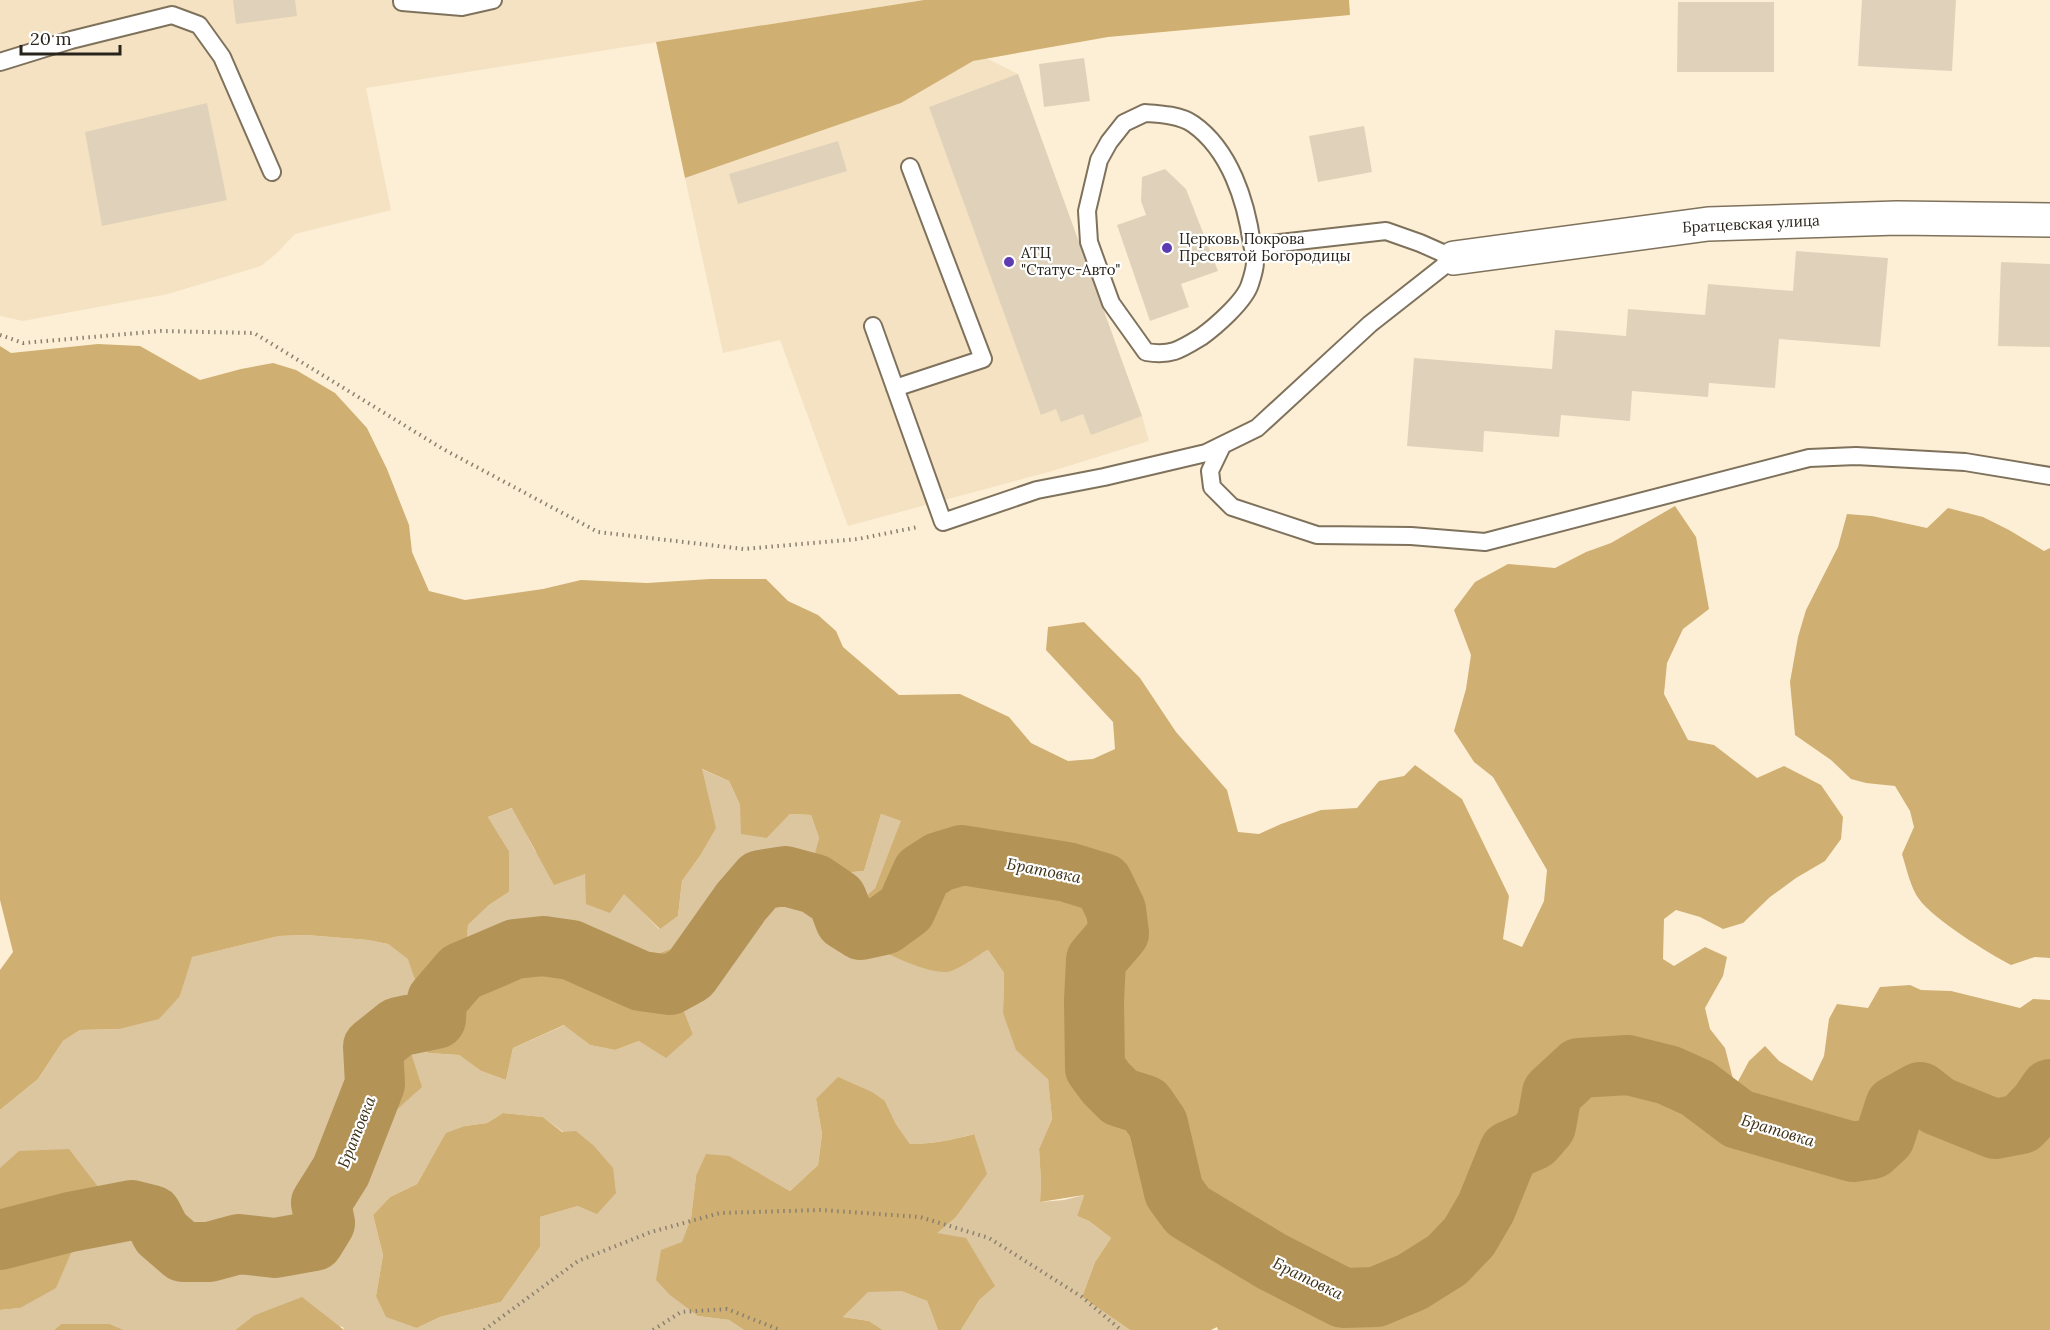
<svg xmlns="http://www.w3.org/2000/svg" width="2050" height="1330" font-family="Lora,serif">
	<rect width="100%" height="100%" fill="#fdefd6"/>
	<path fill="#f4e2c3" d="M0,0H924L366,88L391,210L295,234L276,254L261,266L168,294L23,321L0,316Z
		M986,58L1018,74L1142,416L1149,441L1052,471L848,526L780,340L723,353L685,178L901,103L972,61Z"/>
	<path fill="#dcc6a0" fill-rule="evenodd" d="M701,769L729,781L740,805L767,838L790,814L811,815L819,838L810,876L864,871L881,814L902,821L875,888L855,906L948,972L988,950L1004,973L1003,1013L1035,1066L1048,1078L1052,1119L1039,1149L1041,1182L1040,1202L1064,1200L1084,1195L1077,1216L1089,1221L1111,1238L1095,1262L1082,1297L1130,1330H961L980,1299L936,1233L955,1218L973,1134C952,1140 932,1144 910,1144L896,1124L885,1101L816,1099L822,1134L818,1165L790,1191L760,1174L696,1176L691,1218L682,1243L698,1316L729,1320L744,1330H344L343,1327L253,1316L235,1330H124L110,1324H61L54,1330H0V1310L20,1308L73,1249L86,1221L0,1168V1110L38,1079L63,1041L80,1030L119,1029L180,996L191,957L279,936L306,935L368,940L388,944L409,959L415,980L407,1002L397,1020L389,1046L386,1093L409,1047L429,1053L459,1055L481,1071L506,1080L513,1048L565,1025L590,1045L615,1050L639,1041L693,1034L680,1001L697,965L680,945L647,958L610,963L570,949L552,958L529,962L495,942L464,959L468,925L489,905L509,892V851L488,817L513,808L535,851L624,893L659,929L678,916L682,881L700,856L715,828ZM503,1113L543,1117L563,1132L578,1206L540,1217V1247L501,1302L440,1317L417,1328L376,1296L383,1255L373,1215L390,1197L417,1184L429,1163L465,1126L487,1123Z
		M868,1291H901L927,1301L938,1330H883L869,1321L843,1317Z"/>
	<path fill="#d0af72" d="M924,0H1349L1350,15L1108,37L973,61L901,103L685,178L656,42Z
		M98,344L140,346L200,380L241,369L273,363L296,370L335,393L367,428L387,469L409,525L412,552L429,591L465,600L543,589L581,580L647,583L710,579H766L788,601L818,615L836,631L843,647L899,695L960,694L1009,717L1031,743L1068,761L1093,759L1115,749L1113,722L1046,650L1048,627L1084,622L1140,678L1176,732L1227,790L1238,832L1259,834L1281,824L1321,810L1357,808L1379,781L1404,776L1415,765L1462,799L1509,896L1503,939L1522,947L1544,901L1547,870L1493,777L1474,762L1454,731L1466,689L1471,655L1454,610L1475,582L1508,564L1555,568L1586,552L1611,543L1675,506L1696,537L1709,609L1683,629L1667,663L1664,694L1688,740L1714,745L1757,778L1784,766L1821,785L1843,817L1841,839L1825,861L1796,878L1770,897L1743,923L1723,929L1700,917L1676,910L1664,919L1663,959L1674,966L1705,947L1727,957L1723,976L1705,1008L1710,1029L1725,1048L1735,1087L1749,1061L1765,1046L1779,1061L1812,1081L1824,1056L1829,1019L1837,1004L1868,1008L1880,987L1910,985L1921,990L1951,991L2020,1008L2033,999L2050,1000V1330H1218L1217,1327L1211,1330H1130L1082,1297L1095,1262L1111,1238L1089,1221L1077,1216L1084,1195L1040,1202L1041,1182L1039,1149L1052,1119L1048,1079L1016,1050L1003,1013L1004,973L988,950C978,955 957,971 947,972C922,973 880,950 859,938L855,906L875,888L901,821L881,814L864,871L809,876L819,838L811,815L790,814L767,838L741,834L740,805L729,781L702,769L716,828L700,856L682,881L678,916L660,929L624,894L610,913L586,904L585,874L554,885L512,808L488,817L509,851V892L489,905L468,925L465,959L495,942L529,962L552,958L570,949L610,963L647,958L680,945L697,965L680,1001L693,1034L666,1058L639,1041L615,1050L590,1045L564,1025L513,1048L506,1080L481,1071L459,1055L429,1053L409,1047L422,1087L393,1113L386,1093L389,1046L397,1020L407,1002L415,980L408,959L388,944L368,940L306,935L279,936L192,957L180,996L159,1019L119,1029L80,1030L63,1041L38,1079L0,1110V970L13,952L0,900V346L11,353Z
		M1948,508L1983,517L2009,530L2044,551L2050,548V958L2035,957L2011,965C1988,953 1933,919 1919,899C1911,889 1906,867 1902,854L1914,827L1910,811L1895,786L1866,783L1851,779L1831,760L1795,735L1790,682L1798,637L1806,610L1838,547L1847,514L1872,516L1927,528Z
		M838,1077L872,1092L885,1101L896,1124L910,1144C932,1144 952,1140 974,1134L987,1174L955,1218L937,1233L966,1238L995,1286L980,1299L961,1330H938L927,1301L901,1291L868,1292L843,1317L869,1321L883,1330H744L729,1320L698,1316L670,1295L656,1280L661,1250L682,1242L691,1218L696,1176L706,1154L729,1156L790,1191L818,1165L822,1134L816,1099Z
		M503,1113L543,1117L562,1132L576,1131L594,1146L613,1168L616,1193L597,1214L578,1206L540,1217V1247L501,1302L440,1317L417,1328L386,1317L376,1296L383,1255L373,1215L390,1197L417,1184L446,1133L465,1126L487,1123Z
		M69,1149L99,1188L56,1288L20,1308L0,1310V1168L19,1151Z
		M302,1297L344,1330H235L253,1316Z
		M61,1324H110L124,1330H54Z"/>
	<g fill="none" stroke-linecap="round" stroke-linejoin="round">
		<path stroke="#b49357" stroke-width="60" d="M0,1240L70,1222L132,1210L152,1215L161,1233L183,1252H209L239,1244L275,1248L314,1241L325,1223L321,1203L341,1171L375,1084L373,1047L398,1027L436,1019L437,1000L461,972L515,949L543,946L571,950L641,981L670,985L690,974L741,902L760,880L785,876L815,884L837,899L845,920L861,930L884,925L906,909L922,873L939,862L962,855L1067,872L1103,883L1116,910L1119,933L1096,960L1094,1001L1095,1068L1106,1083L1120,1097L1145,1105L1158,1124L1174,1192L1188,1211L1271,1261L1343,1298L1376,1297L1412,1282L1447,1260L1469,1237L1486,1208L1509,1151L1534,1140L1546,1126L1552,1093L1579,1068L1628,1065L1668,1075L1697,1088L1738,1119L1853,1152L1872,1149L1885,1137L1895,1106L1920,1092L1938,1106L1995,1129L2021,1124L2039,1105L2050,1089"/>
	</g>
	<path fill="#e0d2ba" d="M233,0H295L297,16L236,24Z
		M1862,0H1956L1952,71L1858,66Z
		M1678,2H1774V72H1677Z
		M1084,58L1090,101L1044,107L1039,64Z
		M1018,74L1142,416L1091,435L1083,414L1061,422L1056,409L1041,415L929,107Z
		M207,103L227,200L102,226L85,132Z
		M1364,126L1372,172L1318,182L1309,136Z
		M838,141L847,171L738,204L729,174Z
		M1165,169L1186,189L1218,271L1181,284L1189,307L1150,321L1117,225L1146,215L1141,201L1142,177Z
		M1796,251L1888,258L1880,347L1779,339L1775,388L1709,383L1708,397L1632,391L1630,421L1561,415L1559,437L1484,431L1483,452L1407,446L1414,358L1552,369L1555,330L1626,336L1628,309L1705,315L1708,284L1793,291Z
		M2001,262L2050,264V347L1998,346Z"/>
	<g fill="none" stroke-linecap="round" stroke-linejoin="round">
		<defs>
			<path id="service" d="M402,0V2L462,7L493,0
				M0,62L71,40L172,15L199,25L222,57L272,172
				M1145,113C1160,114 1180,115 1193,124C1230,150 1246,201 1252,244C1253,249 1255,256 1255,262C1255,269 1252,278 1250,284C1245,301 1215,327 1201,337C1180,350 1171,356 1146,352L1111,303L1089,242L1087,211L1099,160L1109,142L1124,123Z
				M873,326L943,522L1037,490L1104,477L1206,453L1257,428L1370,324L1454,258L1420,243L1386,231L1253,246
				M895,388L983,359L910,167
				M1222,446L1210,471L1212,487L1232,507L1317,535L1411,536L1485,542L1809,458L1856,456L1965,462L2050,476"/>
			<path id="minor" d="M1454,258L1708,224L1897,218L2050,220"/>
		</defs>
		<use href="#service" stroke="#7f725c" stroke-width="20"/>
		<use href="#minor" stroke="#7f725c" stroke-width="36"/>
		<path stroke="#898070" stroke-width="4" stroke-dasharray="1.5 4.5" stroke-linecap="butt" d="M0,335L23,343L161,331L254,333L443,449L598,532L744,549L858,539L918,527
			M484,1330L578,1261L651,1232L720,1213L821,1210L920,1217L989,1238L1082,1297L1121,1330
			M653,1330L681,1312L727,1309L780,1330"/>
		<use href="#service" stroke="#fff" stroke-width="16"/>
		<use href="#minor" stroke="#fff" stroke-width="33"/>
	</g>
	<g fill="#5e3ab3" stroke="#fff" stroke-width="2">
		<circle cx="1167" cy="248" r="6"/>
		<circle cx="1009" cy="262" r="6"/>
	</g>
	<g text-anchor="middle" stroke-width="4.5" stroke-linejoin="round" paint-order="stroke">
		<g font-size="15" fill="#29241b" stroke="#fff">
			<text transform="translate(1751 224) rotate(-3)" y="5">Братцевская улица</text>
		</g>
		<g font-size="15" fill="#29241b" stroke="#fff" text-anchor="start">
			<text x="1179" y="244">Церковь Покрова<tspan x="1179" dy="17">Пресвятой Богородицы</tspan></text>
			<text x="1021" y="258">АТЦ<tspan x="1021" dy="17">"Статус-Авто"</tspan></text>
		</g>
		<g font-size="16" font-style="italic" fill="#3b2d11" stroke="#fff">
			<text transform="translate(1044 870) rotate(11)" y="6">Братовка</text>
			<text transform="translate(1778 1130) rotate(17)" y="6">Братовка</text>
			<text transform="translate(356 1132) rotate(-68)" y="6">Братовка</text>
			<text transform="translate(1308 1278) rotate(26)" y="6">Братовка</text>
		</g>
	</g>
	<path d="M21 45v9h99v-9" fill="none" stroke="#29241b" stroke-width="3"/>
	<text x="30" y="45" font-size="18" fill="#29241b" stroke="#ffffff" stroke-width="4.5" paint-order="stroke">20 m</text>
</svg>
